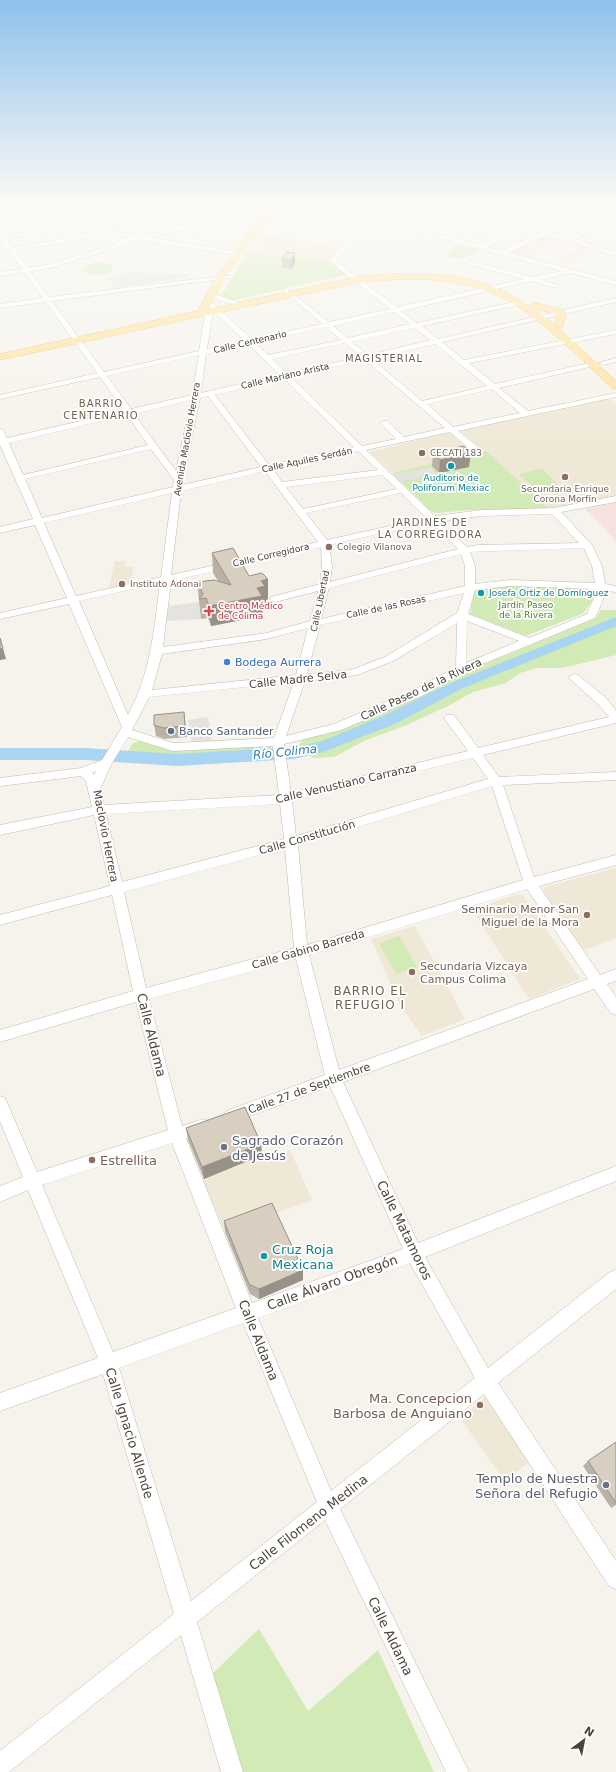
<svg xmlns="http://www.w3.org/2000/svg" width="616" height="1772" font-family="'DejaVu Sans',sans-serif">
	<rect width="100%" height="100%" fill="#f6f3ec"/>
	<path fill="#efe8d6" d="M263,235L295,240L337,247L329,260L252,253L250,252Z
		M545,236L561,241L532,259L510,253Z
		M580,246L591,250L566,266L557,263L566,258L561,256Z
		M608,399L616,402V496L549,509L462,432L464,430Z
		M445,433L451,434L473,454L392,473L370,452Z
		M115,561H126L125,567H133L132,583L109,588Z
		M616,868V938L582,951L543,892L545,887Z
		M518,894L524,896L580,979L529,999L472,909Z
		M415,926L465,1019L422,1036L400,1005L371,939Z
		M290,1150L312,1200L225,1232L203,1179L262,1155L264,1160Z
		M488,1395L532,1461L504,1480L460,1418Z"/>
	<path fill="#f6e3e0" d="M616,502V541L585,509Z"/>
	<path fill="#d2eab5" d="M455,244L479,250L462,259L445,257Z
		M248,253L327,260L346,275L230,301L220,298Z
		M98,262L108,263L114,268C109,277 90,277 82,270L84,266Z
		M486,451L549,509L470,510L438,513L432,512L392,473Z
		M542,469L562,488L539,493L519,474Z
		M537,585L593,590L595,596L584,613L526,636L470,614L474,590L505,586Z
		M601,610H616V655L562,668H537L520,673L506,683L473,692L448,706L402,727L366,740L334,757L314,758L296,749L303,739L335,731L427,693L467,671L596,618Z
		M139,741L170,750L271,746L272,752L260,754L237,752L223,756L210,754L177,758L170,754C157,758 139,758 127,753L132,744Z
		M399,936L417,967L396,974L379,943Z
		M259,1629L308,1711L378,1650L434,1772H241L212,1674Z"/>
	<path fill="#e5e3e0" d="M127,272L187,274L188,277L115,288L109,279Z
		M430,467L437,474L400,482L393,475Z
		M199,602L205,614L201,619L166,621L169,606Z
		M208,717L212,743L192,744L188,720Z"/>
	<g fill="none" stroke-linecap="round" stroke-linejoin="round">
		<path fill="#a9d4f2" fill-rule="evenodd" d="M616,617V626L461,689L395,724L323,752L294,759L177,766L85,760H0V748H85L177,754L294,747L320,742L383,716L451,683Z"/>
		<defs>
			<path id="minor" d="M43,202H51L65,209L93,202H103L70,212L103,228L154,214L131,202H139L160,212L171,208L157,202C165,202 169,205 177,206C181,207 195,202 203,202L180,210L110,230L143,237L202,218L205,220L195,232L177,230L151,238L243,252L246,254L243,256L136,240L95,255L79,259L55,267L30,271L49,297L231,275L232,276L229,278L52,301L104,372L199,351L205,312L209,310L213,312L207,349L245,341L210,308V304H213L252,339L322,324L284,291V289L286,288L329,322L390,309L329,261L367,211L273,204L270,202H297L370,208L374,202H380L375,208L401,210L423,202H432L411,211L503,235V237L487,247L502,251L540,233L443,202H452L478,210L496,202H504L484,212L498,216L532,202H540L505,218L521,223L559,207L545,202H555L586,211L605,202H613L592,213L616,220V224L610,222L575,239L616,252V256L546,235L509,253L616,281V285L570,273L541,280L559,285L560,286L557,288L532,281L401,311L417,323L518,301L522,303L518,305L422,326L438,339L616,298V302L442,342L464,360L616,330V334L469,363L495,384L594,362V366L499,388L528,411L616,393V397L458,431L478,447L479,449L478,451H472L450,432L366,450L435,516L482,510L554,508L616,496V502L561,512L592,545L602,566L605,584L616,586V592L606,591V593L595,618L465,671L424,695L341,730L284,744L291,793L468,751L444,718L446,715H454L478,748L609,717L598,704L570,679L569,677L574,674L578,675L606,698L616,711V723L483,755L499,777L616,772V780L503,785L534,877L616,855V865L539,886L600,975L616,969V981L607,984L616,997V1015L611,1013L594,989L343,1082L418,1243L616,1166V1181L425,1257L488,1368L610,1272L616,1270V1289L498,1383L616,1561V1589L609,1586L484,1394L340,1509L469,1772H446L325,1520L197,1622L243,1772H221L181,1635L9,1772H0V1751L174,1614L103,1374L0,1411V1393L98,1358L28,1190L0,1202V1186L23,1177L0,1121V1096L5,1098L37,1172L168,1130L136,1002L0,1042V1030L133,991L112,895L0,925V915L110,886L94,815L0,835V825L92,807L86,781L81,776L0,786V778L81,768L102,760L122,727L69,604L0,619V613L67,598L35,525L0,533V527L33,519L0,445V429L3,430L7,438L124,411L100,377L0,399V395L97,373L46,302L0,308V304L43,298L24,272L0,276V272L22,269L9,251L4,252L1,250L7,248L0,238V232L5,236L42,230L45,232L42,234L7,239L13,247L69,238L97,230L63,213L0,222V218L58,210ZM565,209L581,214L545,230L528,225ZM373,212L406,213L496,237L481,245L369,216ZM587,215L604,220L569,238L552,232ZM367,219L562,271L532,277L470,261L468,262V264L524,279L397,307L336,261ZM195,224L191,229L185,228ZM102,233L128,238L91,252L75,256L52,264L28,268L15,250L70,242ZM394,312L410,324L348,338L333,326ZM326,327L341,340L268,355L255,343ZM414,328L431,340L368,355L352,342ZM345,343L361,357L287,373L272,359ZM248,344L280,375L201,393L206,354ZM435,344L487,386L422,401L372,359ZM199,355L192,395L131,409L107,376ZM365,360L445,428L404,437L387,421H384L380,423L396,439L362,446L291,377ZM284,379L354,447L269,465L215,395ZM492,389L520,413L453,427L427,404ZM208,396L261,467L182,485L200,398ZM191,400L176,471L134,414ZM127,415L148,445L23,475L9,443ZM151,449L174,480L173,487L42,518L25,479ZM358,451L378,470L282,482L273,469ZM265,471L318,542L171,575L181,491ZM382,475L397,489L303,509L286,487ZM172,493L161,577L76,596L44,523ZM401,493L426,518L327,540L306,513ZM552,514L579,543L478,545L467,547L440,521L482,516ZM431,522L458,549L330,582L332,567L329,545ZM321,547L322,567L320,584L271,597L270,599L275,602L318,591L310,621L267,633L163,647L171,581ZM584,548L592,566L595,583L511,580L475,584V566L470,552ZM461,554L465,566V586L321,619L329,588ZM160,583C154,630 151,672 128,715L79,601ZM511,586L594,589L596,593L587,614L529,638L468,614L475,590ZM464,593L457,613L385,657L351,670L307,674L320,625ZM467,621L519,641L466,663ZM457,623L456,667L416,689L334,724L286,736L305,681L357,675L393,661ZM308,628L296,675L152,690L162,654L267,639ZM294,682L274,738L173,743L132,730L149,697ZM128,737L173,751L273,746L279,795L104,805L100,789L112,763ZM473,758L488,779L296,836L292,801ZM96,771L94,775L92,773ZM492,786L523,880L307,945L298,845ZM280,804L284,839L122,882L106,814ZM285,848L294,948L146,988L124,892ZM527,889L588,979L339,1070L309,955ZM296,959L325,1075L226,1111L223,1116L226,1121L231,1123L330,1086L403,1249L252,1303L186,1138L208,1131L211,1126L208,1121L203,1119L182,1126L149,999ZM172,1143L236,1308L113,1352L42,1185ZM410,1263L475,1378L331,1491L258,1318ZM243,1323L317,1502L191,1601L119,1368Z
				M217,295L239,302L235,304L219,301L214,297Z
				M616,358V362L603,365L599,363Z"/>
			<path id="major" d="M272,202H280L225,276L209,309L356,277C404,271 460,270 505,292C547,313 581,350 616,381V389L612,388C580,359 536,312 497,295C453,276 403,277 356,283L0,360V354L198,311L217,276Z
				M535,303L564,310L566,312L563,327L560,328L555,325L556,314L532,308L530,306L532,304Z"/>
		</defs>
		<use href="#minor" stroke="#c2bbae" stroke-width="1"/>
		<use href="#major" stroke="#e6c16a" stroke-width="1"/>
		<use href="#minor" fill="#fff" fill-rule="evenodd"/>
		<use href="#major" fill="#ffe39c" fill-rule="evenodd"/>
	</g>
	<path fill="#bab2a6" d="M286,252L295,262L292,269L282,268V260Z
		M433,453L469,467L439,473L432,466Z
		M212,553L249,576L268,579V599L266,600V606L262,607L263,616L211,626L208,618L201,619L197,582L218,581L213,573Z
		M184,712L187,737L164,739L156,736L154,725Z
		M186,1128L261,1144L262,1155L204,1179L188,1140Z
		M224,1221L303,1270V1280L259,1299L250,1294L225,1232Z
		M616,1442V1505L611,1508L583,1466L588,1461Z"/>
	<path fill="#979187" d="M295,253V262L292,269L291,260Z
		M471,453L469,467L439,473L440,460Z
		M268,579V599L266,600V606L262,607L263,616L211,626L209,606L257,588L261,581Z
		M3,648L6,659L0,660V649Z
		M261,1144L262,1155L204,1179L202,1167Z
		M303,1270V1280L259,1299V1289Z"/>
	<path fill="#d8cfc1" stroke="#979187" d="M286,252L295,253L291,260H282Z
		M464,446L471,453L440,460L433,453Z
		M233,548L249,576L262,573L268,579L261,581L265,586L257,588L262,596L209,606L206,598L199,599L203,594L197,582L214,580L231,585L212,553Z
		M0,638L3,648L0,649Z
		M184,712L185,726L163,728L154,725V715Z
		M245,1107L261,1144L202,1167L186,1128Z
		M272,1203L303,1270L259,1289L249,1284L224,1221Z
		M616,1442V1503L588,1461Z"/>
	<linearGradient id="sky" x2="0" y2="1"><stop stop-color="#8fc1ec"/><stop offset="0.45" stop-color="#fbfaf6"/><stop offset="1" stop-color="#fbfaf6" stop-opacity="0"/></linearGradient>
	<rect width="616" height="450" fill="url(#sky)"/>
	<g fill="#8d6e63" stroke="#fff" stroke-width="1.5">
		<circle cx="422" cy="453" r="4"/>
		<circle cx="565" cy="477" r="4"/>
		<circle cx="329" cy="547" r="4"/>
		<circle cx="122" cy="584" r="4"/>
		<circle cx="587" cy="915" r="4"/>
		<circle cx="412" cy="972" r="4"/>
		<circle cx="92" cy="1160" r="4"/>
		<circle cx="480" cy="1405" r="4"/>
	</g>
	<g fill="#0f9aa8" stroke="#fff" stroke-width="1.5">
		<circle cx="451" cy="466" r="4"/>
		<circle cx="481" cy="593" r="4"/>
		<circle cx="264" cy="1256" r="4"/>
	</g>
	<path fill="#e0444e" stroke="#fff" stroke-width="1.5" d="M207 605h4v4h4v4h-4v4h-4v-4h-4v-4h4z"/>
	<circle fill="#3f7fe0" stroke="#fff" stroke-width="1.5" cx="227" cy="662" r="4"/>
	<circle fill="#5c6f8a" stroke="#fff" stroke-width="1.5" cx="171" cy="731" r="4"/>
	<g fill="#6b7280" stroke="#fff" stroke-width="1.5">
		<circle cx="224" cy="1147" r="4"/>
		<circle cx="606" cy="1485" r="4"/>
	</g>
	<g text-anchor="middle" stroke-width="3.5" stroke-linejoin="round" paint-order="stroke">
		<g font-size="9" fill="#4b4439" stroke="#fff">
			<text transform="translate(250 342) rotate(-13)" y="3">Calle Centenario</text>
			<text transform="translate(285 376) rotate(-13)" y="3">Calle Mariano Arista</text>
			<text transform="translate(187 439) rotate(-80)" y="3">Avenida Maclovio Herrera</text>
			<text transform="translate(307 460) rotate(-12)" y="3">Calle Aquiles Serdán</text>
			<text transform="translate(271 555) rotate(-13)" y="3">Calle Corregidora</text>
			<text transform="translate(320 601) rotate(-78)" y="3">Calle Libertad</text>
			<text transform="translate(386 607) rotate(-12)" y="3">Calle de las Rosas</text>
		</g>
		<g font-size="9" fill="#785e54" stroke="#fff" text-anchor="start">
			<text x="430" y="456">CECATI 183</text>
			<text x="565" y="492" text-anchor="middle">Secundaria Enrique<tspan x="565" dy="10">Corona Morfín</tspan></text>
			<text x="337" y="550">Colegio Vilanova</text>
			<text x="130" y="587">Instituto Adonai</text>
		</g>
		<g font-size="9" fill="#0d838f" stroke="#fff">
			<text x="451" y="481">Auditorio de<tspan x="451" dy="10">Poliforum Mexiac</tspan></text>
			<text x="489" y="596" text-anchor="start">Josefa Ortiz de Domínguez</text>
		</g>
		<g font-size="9" fill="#4a7f2a" stroke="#fff">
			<text x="526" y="608">Jardín Paseo<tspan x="526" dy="10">de la Rivera</tspan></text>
		</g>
		<g font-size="9" fill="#be3a42" stroke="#fff" text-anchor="start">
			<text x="218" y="609">Centro Médico<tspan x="218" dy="10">de Colima</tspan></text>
		</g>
		<g font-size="10" letter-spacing="1" fill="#6e6250" stroke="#fff">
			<text x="384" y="362">MAGISTERIAL</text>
			<text x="101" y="407">BARRIO<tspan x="101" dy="12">CENTENARIO</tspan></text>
			<text x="430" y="526">JARDINES DE<tspan x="430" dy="12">LA CORREGIDORA</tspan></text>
		</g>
		<g font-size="11" fill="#366cbe" stroke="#fff" text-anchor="start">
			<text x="235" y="666">Bodega Aurrera</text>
		</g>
		<g font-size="11" fill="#4b4439" stroke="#fff">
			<text transform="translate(298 679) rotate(-6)" y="4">Calle Madre Selva</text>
			<text transform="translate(421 689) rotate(-25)" y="4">Calle Paseo de la Rivera</text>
			<text transform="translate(346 783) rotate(-13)" y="4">Calle Venustiano Carranza</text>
			<text transform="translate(106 836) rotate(79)" y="4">Maclovio Herrera</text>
			<text transform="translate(307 837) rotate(-16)" y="4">Calle Constitución</text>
			<text transform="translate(308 949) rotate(-16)" y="4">Calle Gabino Barreda</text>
			<text transform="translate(309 1088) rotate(-20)" y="4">Calle 27 de Septiembre</text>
		</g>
		<g font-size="11" fill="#4e5e75" stroke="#fff" text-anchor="start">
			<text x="179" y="735">Banco Santander</text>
		</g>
		<g font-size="11" fill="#785e54" stroke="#fff" text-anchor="end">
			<text x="579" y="913">Seminario Menor San<tspan x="579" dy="13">Miguel de la Mora</tspan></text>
			<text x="420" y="970" text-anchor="start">Secundaria Vizcaya<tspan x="420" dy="13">Campus Colima</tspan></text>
		</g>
		<g font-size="12" font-style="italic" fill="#2e7ab2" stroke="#fff">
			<text transform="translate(285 752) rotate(-6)" y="4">Río Colima</text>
		</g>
		<g font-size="12" letter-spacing="1" fill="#6e6250" stroke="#fff">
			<text x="370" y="995">BARRIO EL<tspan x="370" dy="14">REFUGIO I</tspan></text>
		</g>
		<g font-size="13" fill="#4b4439" stroke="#fff">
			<text transform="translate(152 1035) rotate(76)" y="5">Calle Aldama</text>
			<text transform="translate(405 1230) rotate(64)" y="5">Calle Matamoros</text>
			<text transform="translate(332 1282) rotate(-20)" y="5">Calle Álvaro Obregón</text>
			<text transform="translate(259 1340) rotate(68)" y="5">Calle Aldama</text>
			<text transform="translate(130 1433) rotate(73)" y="5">Calle Ignacio Allende</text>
			<text transform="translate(308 1522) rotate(-38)" y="5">Calle Filomeno Medina</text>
			<text transform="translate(391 1636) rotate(64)" y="5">Calle Aldama</text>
		</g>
		<g font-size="13" fill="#5b616d" stroke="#fff" text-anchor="start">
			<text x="232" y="1145">Sagrado Corazón<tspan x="232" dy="15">de Jesús</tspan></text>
			<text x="598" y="1483" text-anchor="end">Templo de Nuestra<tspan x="598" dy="15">Señora del Refugio</tspan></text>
		</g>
		<g font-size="13" fill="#785e54" stroke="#fff" text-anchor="start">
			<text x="100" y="1165">Estrellita</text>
			<text x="472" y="1403" text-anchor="end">Ma. Concepcion<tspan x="472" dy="15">Barbosa de Anguiano</tspan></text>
		</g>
		<g font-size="13" fill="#0d838f" stroke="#fff" text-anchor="start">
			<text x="272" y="1254">Cruz Roja<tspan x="272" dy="15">Mexicana</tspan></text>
		</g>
	</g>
	<g transform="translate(584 1740) rotate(32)" stroke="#ffffff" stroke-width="3" paint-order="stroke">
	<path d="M0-3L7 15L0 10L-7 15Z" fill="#4b4439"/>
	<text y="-6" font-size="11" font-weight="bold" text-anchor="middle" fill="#4b4439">N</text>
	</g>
</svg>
